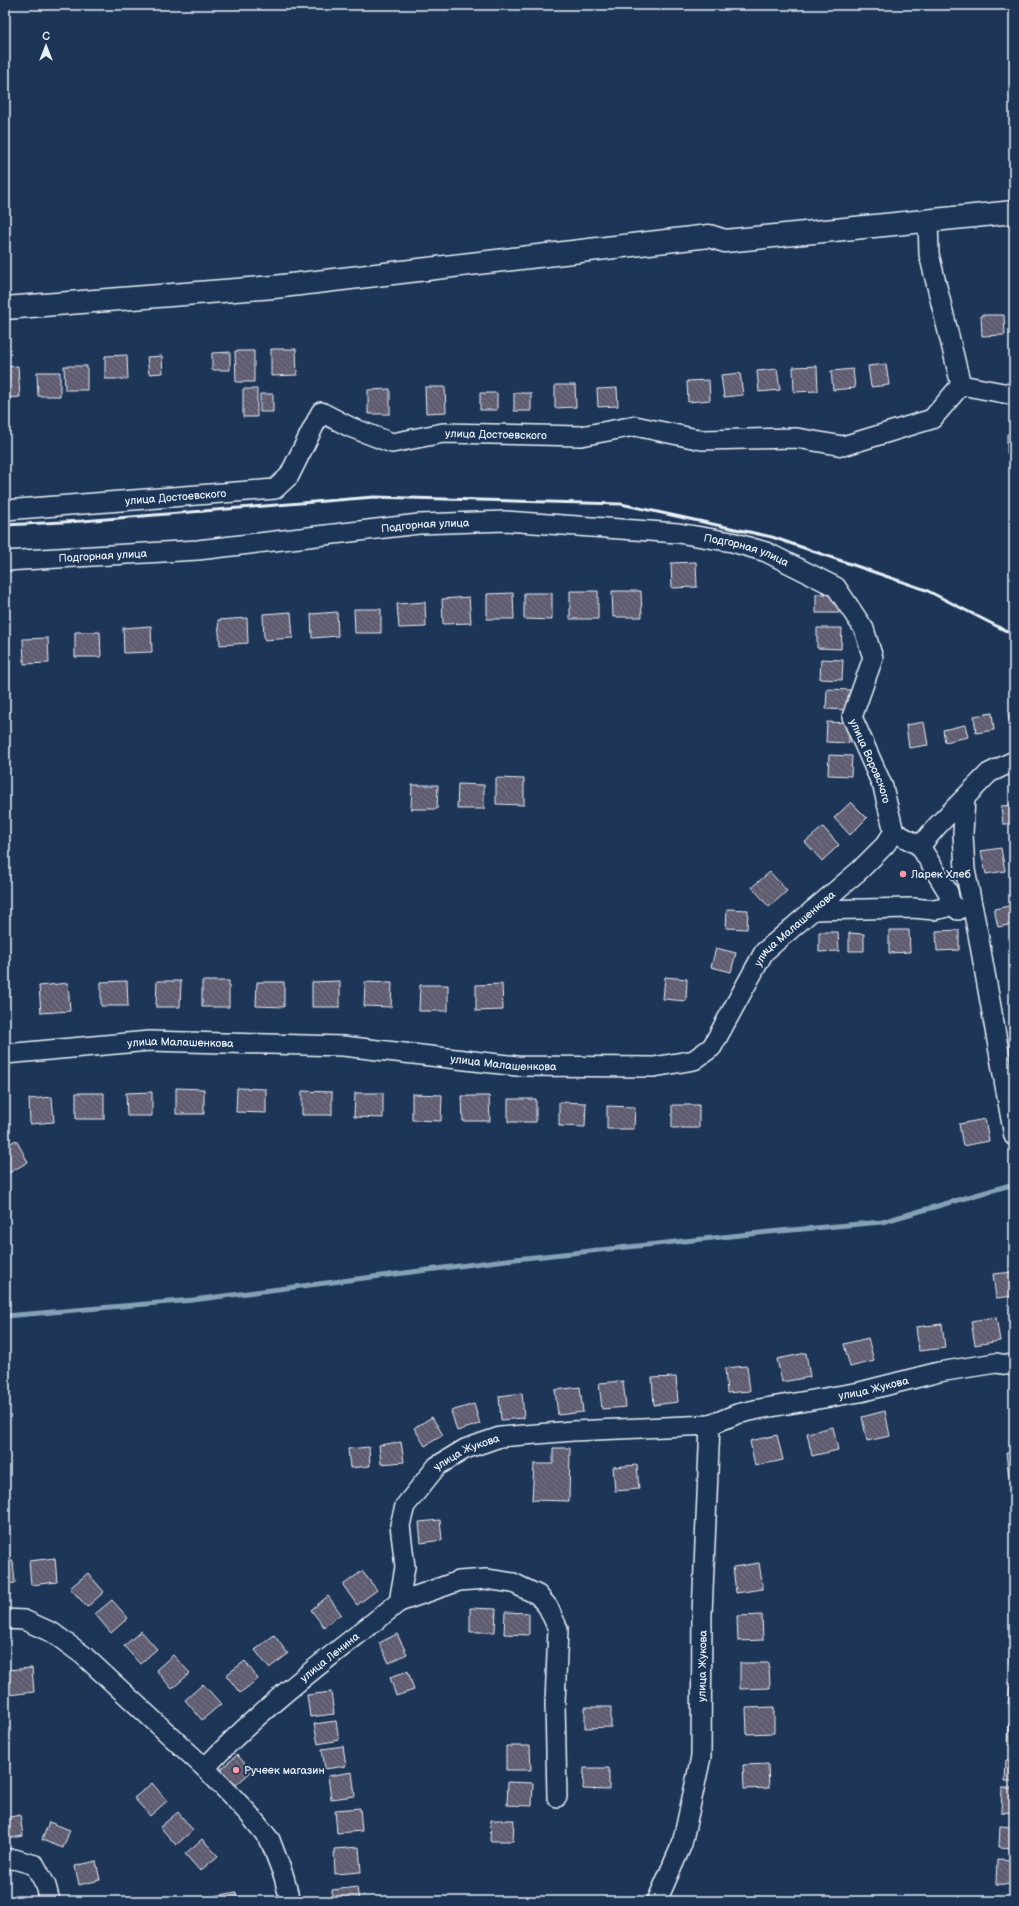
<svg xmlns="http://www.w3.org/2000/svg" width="1019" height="1906" font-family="'Balsamiq Sans',sans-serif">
	<defs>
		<pattern id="building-back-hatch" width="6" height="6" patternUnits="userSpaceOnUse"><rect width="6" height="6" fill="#605b70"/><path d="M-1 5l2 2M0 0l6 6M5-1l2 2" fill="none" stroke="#777385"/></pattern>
	</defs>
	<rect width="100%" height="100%" fill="#1d3557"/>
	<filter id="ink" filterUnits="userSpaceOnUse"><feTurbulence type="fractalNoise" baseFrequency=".025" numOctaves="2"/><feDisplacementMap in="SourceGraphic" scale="8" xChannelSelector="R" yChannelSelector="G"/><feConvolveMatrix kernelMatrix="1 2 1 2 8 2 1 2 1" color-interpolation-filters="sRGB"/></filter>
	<g filter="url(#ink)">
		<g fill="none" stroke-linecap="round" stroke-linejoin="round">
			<path stroke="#84a1b5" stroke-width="5" d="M5,1316L193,1300L506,1260L769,1232L882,1222L1014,1184"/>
		</g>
		<path fill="url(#building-back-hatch)" stroke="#e8f1f8" d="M981,315H1004L1005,335L982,336Z
			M271,349H296L297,375L271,376Z
			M235,351H254V382H236Z
			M230,352V370H212V353Z
			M127,355L128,379H105V356Z
			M162,356L163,373L149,374L147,357Z
			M886,364L889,385L871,387L868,366Z
			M18,366L20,397L5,398V367Z
			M64,366H87V390H65Z
			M817,366L818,391L794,392L793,367Z
			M777,369L780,390L759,392L757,371Z
			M853,369L855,388L833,390L831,371Z
			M37,372H60V396H38Z
			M740,373L743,395L724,397L721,375Z
			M709,380L710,400L688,402L687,381Z
			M555,385H575L576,407L555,408Z
			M425,387H445L446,412L426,413Z
			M617,388L618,406L598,407L597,389Z
			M243,389H257V417H243Z
			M390,389V414H368V390Z
			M480,393H497V410H480Z
			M514,393H531V411H514Z
			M260,394H273V412H260Z
			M1007,434L1014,435V453H1007Z
			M696,562L697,587L672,588L671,563Z
			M570,591H598V619H570Z
			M612,591H641L642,617H613Z
			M513,593L514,619H487V594Z
			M524,593H552V620L524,619Z
			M816,594H840L839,613H816Z
			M469,597L471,623L443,624L442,599Z
			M425,602L426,627L399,628L397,604Z
			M354,609H381V633H355Z
			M291,612L293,638L264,640L263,614Z
			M337,612L338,636L312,638L311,614Z
			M247,618L248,643L220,645L218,620Z
			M151,626L152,652L124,653L123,628Z
			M817,628H842L841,649L817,648Z
			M75,632H100L101,657H75Z
			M48,638L49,663L24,664L23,639Z
			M821,659L843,660L842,680L820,679Z
			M827,689L850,690L849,710L826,709Z
			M992,713L994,730L976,733L974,716Z
			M1014,713V727L1010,728L1008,714Z
			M827,722L849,723V743L826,742Z
			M924,722L928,745L909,748L906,725Z
			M965,725L968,737L945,742L943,730Z
			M829,755L852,756L851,776L828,775Z
			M496,778L524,779V805L496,804Z
			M458,784L484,785V809H457Z
			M412,785H438L437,809H411Z
			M851,802L867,818L850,835L834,818Z
			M1014,805V824H1003L1001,806Z
			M823,827L839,845L822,861L805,842Z
			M1001,848L1005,871L986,874L981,851Z
			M770,872L787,891L769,907L752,887Z
			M1014,905V924L998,927L994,909Z
			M727,909L748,910L747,929L726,928Z
			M889,930H909L910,952L889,953Z
			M959,930V950L937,951L936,931Z
			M819,932H838L839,951L819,952Z
			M849,933L864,934V951H849Z
			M716,948L736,953L731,972L711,967Z
			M665,977L687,979L686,1001L663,999Z
			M127,981L128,1006H101V982Z
			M157,981H181L180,1007H156Z
			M202,981H229V1007H202Z
			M340,981V1007H312V982Z
			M257,982H284V1007L256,1006Z
			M365,982L392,983L391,1007L364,1006Z
			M68,983L70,1011L41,1013L39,986Z
			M502,984L503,1010L476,1011V985Z
			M420,985H448V1011H419Z
			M176,1088L204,1089V1114H176Z
			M237,1088L266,1089V1113L236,1112Z
			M302,1091L332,1092V1115H302Z
			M152,1092V1116H127L126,1093Z
			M76,1093H104V1119H76Z
			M355,1093H383V1118L354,1117Z
			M412,1094L442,1095L441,1121L412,1120Z
			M462,1096H489L490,1121H463Z
			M52,1097L54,1122L30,1124L29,1099Z
			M508,1099H536V1122H508Z
			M559,1102L586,1103L585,1127L559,1126Z
			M672,1105H699V1128H672Z
			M607,1106L635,1107L634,1129H607Z
			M985,1119L989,1141L963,1146L959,1124Z
			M16,1140L28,1162L7,1174L5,1171V1146Z
			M1014,1272V1296L996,1298L993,1274Z
			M996,1317L1000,1341L975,1345L971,1321Z
			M942,1324L945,1348L919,1351L916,1327Z
			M868,1338L874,1361L850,1367L844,1344Z
			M806,1353L810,1377L782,1382L777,1359Z
			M747,1366L750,1391L727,1393L725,1368Z
			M676,1377L678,1402L654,1405L652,1378Z
			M623,1381L626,1407L602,1409L599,1383Z
			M580,1387L583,1412L558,1415L555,1390Z
			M522,1393L524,1418L501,1420L499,1396Z
			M474,1404L480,1424L457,1431L451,1411Z
			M885,1411L890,1436L867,1441L862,1417Z
			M432,1417L443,1435L425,1446L414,1428Z
			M833,1427L838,1450L812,1456L807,1433Z
			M777,1435L783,1460L755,1466L750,1441Z
			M401,1442L404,1462L381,1464L379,1445Z
			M369,1447L370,1466L350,1468L348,1449Z
			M553,1448H570L569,1501L532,1500L534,1464H553Z
			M1014,1452V1478H1009L1006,1453Z
			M637,1465L639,1489L615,1491L613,1467Z
			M440,1520L442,1540L421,1543L419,1522Z
			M55,1558L57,1582L31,1585L29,1561Z
			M13,1561L15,1583L5,1584V1562Z
			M759,1563L763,1589L736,1593L733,1567Z
			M362,1571L377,1590L357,1605L343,1585Z
			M88,1573L104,1592L87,1607L70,1588Z
			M328,1596L341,1614L324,1627L311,1610Z
			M112,1600L128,1618L111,1633L95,1614Z
			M1012,1604H1014V1628H1011Z
			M470,1608L496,1609L495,1632H470Z
			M505,1612L529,1613V1635L504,1634Z
			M762,1615L763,1640L738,1641L737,1616Z
			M141,1631L157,1649L140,1664L124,1646Z
			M397,1634L407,1654L389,1663L379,1643Z
			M274,1635L288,1654L269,1668L255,1650Z
			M1011,1642H1014V1664H1010Z
			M173,1655L190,1673L172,1689L156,1670Z
			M245,1661L258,1679L240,1693L226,1675Z
			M740,1663H769L770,1688L740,1689Z
			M32,1668L34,1692L8,1695L6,1670Z
			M408,1671L414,1690L396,1696L390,1677Z
			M1010,1683H1014V1704H1008Z
			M203,1684L221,1704L202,1720L185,1700Z
			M331,1692L334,1714L310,1717L307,1695Z
			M585,1707H611V1727L585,1728Z
			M774,1707V1733L747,1734L746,1708Z
			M336,1721L339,1740L318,1744L314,1724Z
			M1009,1724H1014V1745H1008Z
			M343,1746L346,1766L325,1769L322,1749Z
			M506,1746H530L531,1770H506Z
			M237,1755L252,1771L235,1786L220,1770Z
			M1006,1760H1014V1781H1005Z
			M768,1764L769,1788L744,1789L743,1765Z
			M584,1768H609V1790L583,1789Z
			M352,1772L355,1796L331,1799L328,1776Z
			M508,1782L533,1783L532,1806L507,1805Z
			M152,1783L167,1801L150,1816L134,1798Z
			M1002,1788H1014V1813L1001,1812Z
			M360,1808L362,1831L337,1833L335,1810Z
			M178,1812L193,1830L176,1845L160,1827Z
			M20,1815L23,1836L5,1839V1818Z
			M491,1820H514L513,1841H490Z
			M49,1822L70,1830L63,1848L42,1840Z
			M1000,1826L1014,1827V1848L999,1847Z
			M202,1839L218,1856L200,1871L185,1854Z
			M359,1847L361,1872L335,1874L334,1849Z
			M997,1859L1014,1860V1885L996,1884Z
			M96,1861L100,1880L79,1885L75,1866Z
			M357,1887L359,1901H333L332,1890Z
			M236,1892L237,1901H211L210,1897Z"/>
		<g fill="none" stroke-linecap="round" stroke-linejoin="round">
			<defs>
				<g id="street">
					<path d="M928,220L929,254L961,385"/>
					<path id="s1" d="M5,510L275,489L289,476L321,412L350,427L392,443L443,433L581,436L635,426L702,440L797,438L843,446L932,419L961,385L1014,395"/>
					<path id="s2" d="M5,561L198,550L419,524L505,521L678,533L732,542L766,552L836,587L864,629L873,658L852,717L883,787L894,832L920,846L948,892L950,902"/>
					<path d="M965,798L963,834L965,870L978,934L1014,1136"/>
					<path d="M920,846L938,825L989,773L1014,761"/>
					<path d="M813,910L913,908L934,910L944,908L950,902L958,910"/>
					<path id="s3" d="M5,1054L149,1041L343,1046L517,1066L654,1067L694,1060L712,1047L764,952L860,870L885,845L894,832"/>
					<path id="s4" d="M710,1425L737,1414L759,1409L860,1392L939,1372L996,1363L1014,1366"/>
					<path d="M399,1602L459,1581L486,1579L513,1583L538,1595L548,1607L558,1629L555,1703L557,1797"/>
					<path d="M5,1619L24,1620L53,1633L83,1655L205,1768L248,1813L270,1840L284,1877L290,1901"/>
					<path id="s5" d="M205,1768C262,1706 333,1655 399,1602L405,1567L400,1525L405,1506L437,1466L465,1449L500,1437L573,1431L710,1425L702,1614L701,1757L682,1844L657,1901"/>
					<path d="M5,1860L14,1859L35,1865L46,1886L50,1901"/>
				</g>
				<path id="primary" d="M5,308L274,287L709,236L725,241L1014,212"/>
			</defs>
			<use href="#street" stroke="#e8f1f8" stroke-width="22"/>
			<use href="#primary" stroke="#e8f1f8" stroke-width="25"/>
			<use href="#street" stroke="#1d3557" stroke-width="19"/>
			<use href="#primary" stroke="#1d3557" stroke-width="22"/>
			<path stroke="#e8f1f8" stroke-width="3" d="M5,525L82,521L374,497L621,504L772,537L926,590L1014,635"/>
		</g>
	</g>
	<g fill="#ff9aa2" stroke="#1d3557" stroke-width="1.5">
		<circle cx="903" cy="874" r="4"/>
		<circle cx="236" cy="1770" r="4"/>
	</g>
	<g text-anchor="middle" stroke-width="4" stroke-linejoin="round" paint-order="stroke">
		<g font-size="11" fill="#e8f1f8" stroke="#1d3557">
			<text dy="4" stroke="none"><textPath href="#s1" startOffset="544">улица Достоевского</textPath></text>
			<text dy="4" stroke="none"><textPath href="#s1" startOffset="171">улица Достоевского</textPath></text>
			<text dy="4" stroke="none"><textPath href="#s2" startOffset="422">Подгорная улица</textPath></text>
			<text dy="4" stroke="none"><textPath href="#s2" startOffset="746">Подгорная улица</textPath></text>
			<text dy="4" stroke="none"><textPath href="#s2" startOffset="98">Подгорная улица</textPath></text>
			<text dy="4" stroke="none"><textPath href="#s2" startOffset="1035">улица Воровского</textPath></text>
			<text dy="4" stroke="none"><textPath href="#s3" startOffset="860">улица Малашенкова</textPath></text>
			<text dy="4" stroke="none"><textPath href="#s3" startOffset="176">улица Малашенкова</textPath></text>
			<text dy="4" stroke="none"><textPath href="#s3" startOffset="500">улица Малашенкова</textPath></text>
			<text dy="4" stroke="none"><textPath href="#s4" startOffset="168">улица Жукова</textPath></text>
			<text dy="4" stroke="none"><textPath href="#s5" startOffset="437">улица Жукова</textPath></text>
			<text dy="4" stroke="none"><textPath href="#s5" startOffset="167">улица Ленина</textPath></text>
			<text transform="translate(702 1666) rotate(-89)" y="4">улица Жукова</text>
		</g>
		<g font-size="11" fill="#e8f1f8" stroke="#1d3557" text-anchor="start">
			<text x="911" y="878">Ларек Хлеб</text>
			<text x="244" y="1774">Ручеек магазин</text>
		</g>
	</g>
	<rect width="1019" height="1906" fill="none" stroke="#1d3557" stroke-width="20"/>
	<rect x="10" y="10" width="999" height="1886" fill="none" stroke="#e8f1f8" stroke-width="1.5" filter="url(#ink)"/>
	<g transform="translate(46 46)" stroke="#1d3557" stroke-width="3" paint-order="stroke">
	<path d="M0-3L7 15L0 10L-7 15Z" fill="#e8f1f8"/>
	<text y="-6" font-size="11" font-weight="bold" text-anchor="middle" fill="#e8f1f8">С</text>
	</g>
</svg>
